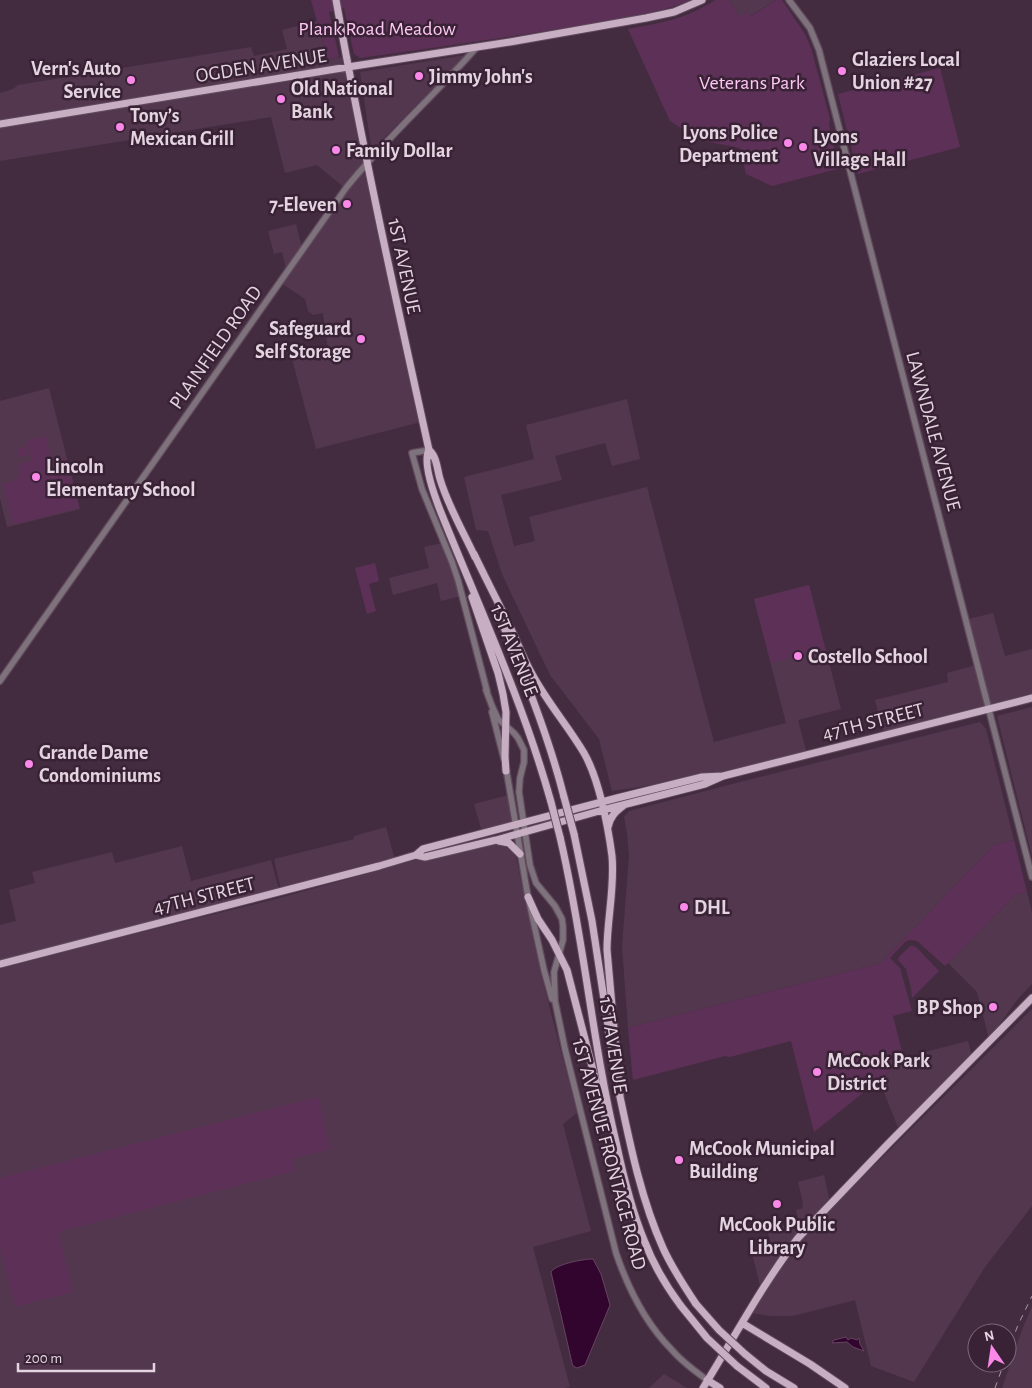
<svg xmlns="http://www.w3.org/2000/svg" width="1032" height="1388" font-family="'Alegreya Sans',sans-serif">
	<rect width="100%" height="100%" fill="#442c40"/>
	<path fill="#53374e" d="M729,0H776L750,16L740,17Z
		M317,21L328,60L345,56L421,422L316,449L292,359L328,349L323,313L313,315L308,311L305,299L281,283L287,273L282,252L274,254L268,231L296,224L302,248L346,189L317,165L285,173L271,117L0,161V93L13,89L18,85L251,47L254,56L287,49L282,30Z
		M466,55L377,145L371,146L360,72Z
		M49,388L80,509L7,527L0,498V401Z
		M627,399L640,459L612,466L605,443L555,456L562,480L501,495L514,546L535,541L529,517L647,487L714,742L786,723L754,599L809,585L841,709L798,720L807,754L721,775L612,791L599,739L550,675L502,574L488,531L476,530L464,477L534,459L526,425Z
		M442,543L461,596L441,601L437,583L393,595L389,578L429,568L424,547Z
		M993,613L1005,656L1032,649V696L884,734L875,700L948,682L947,673L976,665L965,620Z
		M1032,707V856L997,716Z
		M980,722L986,729L1014,840L994,845L881,963L628,1028L622,946L629,856L627,833L624,817L629,811L736,783Z
		M509,795L514,824L482,832L474,804Z
		M386,827L395,860L281,890L274,859L354,839V836Z
		M496,844L509,848L516,857L540,971L577,1113L563,1124L591,1231L533,1247L570,1387L565,1388H0V967L276,899L416,860Z
		M182,846L191,881L271,860L279,890L0,962V925L16,921L9,890L35,883L32,872L112,852L115,863Z
		M1027,892L1032,912V984L1017,1000L989,1039L977,992L948,963L1015,895Z
		M1032,1009V1206L985,1267L914,1382L871,1366L855,1300L793,1316H770L751,1313L802,1237Z
		M968,1041L972,1057L899,1130L879,1080L904,1060L921,1055V1053Z
		M824,1175L830,1202L761,1290L751,1249L771,1244L767,1230L799,1222L796,1210L803,1208L802,1203H803L798,1182Z
		M1032,1306V1388H1002L1022,1330Z
		M664,1374L687,1388H649Z"/>
	<path fill="#5d3157" d="M311,0H691C654,15 614,19 575,26C504,38 432,48 360,58L354,54L344,8L329,12L339,57L328,60Z
		M715,0H729L740,17L748,12L751,16L776,0H782L805,34L811,48L830,119L829,124L837,161L840,164L841,168L772,186L746,174L740,148L699,140L670,121L628,29C661,23 686,19 715,0Z
		M940,68L960,147L858,174L838,94Z
		M46,436L52,462L66,458L79,508L13,525L3,484L15,481L20,473L18,464L32,461L27,440Z
		M27,446L29,455L19,457L17,448Z
		M375,563L379,581L369,584L376,611L367,614L355,568Z
		M809,585L825,649L771,663L754,599Z
		M1014,840L1027,892L1015,895L945,966L917,941L911,940L906,941L890,958L900,968L912,1011L893,1016L904,1060L814,1132L791,1041L730,1057L725,1056L633,1080L628,1028L881,963L994,845Z
		M910,946H913L916,947L939,971L912,998L911,988L906,969L898,960L899,957Z
		M318,1097L330,1149L292,1159L295,1171L58,1232L73,1292L15,1307L0,1249V1178Z"/>
	<path fill="#31052d" stroke="#664363" d="M593,1259L601,1274L610,1305L585,1365L577,1368L573,1366L572,1363L551,1272C556,1264 583,1259 593,1259Z
		M846,1337L848,1340L851,1338L857,1340L859,1338L860,1344L864,1351L853,1347L847,1342L832,1343L834,1340Z"/>
	<g fill="none" stroke-linecap="round" stroke-linejoin="round">
		<defs>
			<path id="minor" d="M789,0L810,28L819,50L829,89L1032,877
				M429,450L412,453L422,489L452,562L458,580L487,691
				M0,681L346,188C386,138 434,96 476,48
				M486,690L492,706L498,719L514,733L518,738L524,750V762L520,778L519,792L530,865L536,883L555,906L562,919L563,927V940L554,972L555,1001L565,1049L616,1253C628,1288 646,1324 672,1350C682,1362 695,1371 707,1380
				M492,712L504,759
				M506,768L528,897L544,970L552,999"/>
			<path id="major" d="M336,0C363,151 396,300 429,450C422,462 435,497 440,510C479,607 523,702 551,802
				M0,124L348,67L510,42L646,18L674,12L702,0
				M429,450C437,457 437,469 440,479C448,506 463,531 475,557
				M474,554C486,579 499,604 511,629C518,644 524,660 532,674C547,702 568,726 584,753C599,779 608,826 612,856C615,887 607,919 607,950L620,1096
				M472,597L498,673L503,694L506,712L505,757L506,771
				M498,613C523,673 548,734 564,797
				M608,827C610,817 615,812 623,806
				M574,834L592,921L611,1045
				M560,837C584,938 592,1042 616,1142C623,1175 631,1209 644,1240C653,1264 666,1286 681,1306
				M499,841L509,843L520,854
				M416,855L425,857L496,840L603,810L705,784L723,776L1032,698
				M528,897L538,919L552,940L567,970L607,1124
				M0,964L379,866L416,855L423,849L617,798L702,777L723,776
				M619,1092C630,1144 641,1199 663,1248C672,1268 684,1286 696,1304
				M742,1323L810,1364L845,1388
				M745,1354L766,1371L794,1388
				M737,1366L766,1388
				M707,1380L720,1388
				M703,1388C734,1338 762,1285 798,1238L886,1146L1032,998"/>
		</defs>
		<use href="#minor" stroke="#614a5d" stroke-width="8"/>
		<use href="#major" stroke="#614a5d" stroke-width="9"/>
		<use href="#minor" stroke="#7e727c" stroke-width="5.5"/>
		<use href="#major" stroke="#c7aec2" stroke-width="7"/>
		<path stroke="#ab98a7" stroke-width="1" stroke-dasharray="6 6" stroke-linecap="butt" d="M1007,1354L1018,1325L1032,1296
			M995,1388L1004,1363"/>
		<defs>
			<path id="major-bridge" d="M564,797L574,834
				M551,802L560,837
				M696,1304L719,1330L745,1354
				M681,1306L707,1338L737,1366"/>
		</defs>
		<use href="#major-bridge" stroke="#614a5d" stroke-width="9" stroke-linecap="butt"/>
		<use href="#major-bridge" stroke="#c7aec2" stroke-width="7"/>
	</g>
	<g fill="#f988e9" stroke="#392235" stroke-width="2">
		<circle cx="842" cy="71" r="5"/>
		<circle cx="419" cy="76" r="5"/>
		<circle cx="131" cy="80" r="5"/>
		<circle cx="281" cy="99" r="5"/>
		<circle cx="120" cy="127" r="5"/>
		<circle cx="788" cy="143" r="5"/>
		<circle cx="803" cy="147" r="5"/>
		<circle cx="336" cy="150" r="5"/>
		<circle cx="347" cy="204" r="5"/>
		<circle cx="361" cy="339" r="5"/>
		<circle cx="36" cy="477" r="5"/>
		<circle cx="798" cy="656" r="5"/>
		<circle cx="29" cy="764" r="5"/>
		<circle cx="684" cy="907" r="5"/>
		<circle cx="993" cy="1007" r="5"/>
		<circle cx="817" cy="1072" r="5"/>
		<circle cx="679" cy="1160" r="5"/>
		<circle cx="777" cy="1204" r="5"/>
	</g>
	<g text-anchor="middle" stroke-width="5" stroke-linejoin="round" paint-order="stroke">
		<g font-size="20" fill="#fdc7f3" stroke="#392235">
			<text x="377" y="35">Plank Road Meadow</text>
			<text x="752" y="89">Veterans Park</text>
		</g>
		<g font-size="20" font-weight="bold" fill="#e3d4e0" stroke="#392235" text-anchor="start">
			<text x="852" y="66">Glaziers Local<tspan x="852" dy="23">Union #27</tspan></text>
			<text x="121" y="75" text-anchor="end">Vern's Auto<tspan x="121" dy="23">Service</tspan></text>
			<text x="429" y="83">Jimmy John's</text>
			<text x="291" y="95">Old National<tspan x="291" dy="23">Bank</tspan></text>
			<text x="130" y="122">Tony’s<tspan x="130" dy="23">Mexican Grill</tspan></text>
			<text x="778" y="139" text-anchor="end">Lyons Police<tspan x="778" dy="23">Department</tspan></text>
			<text x="813" y="143">Lyons<tspan x="813" dy="23">Village Hall</tspan></text>
			<text x="346" y="157">Family Dollar</text>
			<text x="337" y="211" text-anchor="end">7-Eleven</text>
			<text x="351" y="335" text-anchor="end">Safeguard<tspan x="351" dy="23">Self Storage</tspan></text>
			<text x="46" y="473">Lincoln<tspan x="46" dy="23">Elementary School</tspan></text>
			<text x="808" y="663">Costello School</text>
			<text x="39" y="759">Grande Dame<tspan x="39" dy="23">Condominiums</tspan></text>
			<text x="694" y="914">DHL</text>
			<text x="983" y="1014" text-anchor="end">BP Shop</text>
			<text x="827" y="1067">McCook Park<tspan x="827" dy="23">District</tspan></text>
			<text x="689" y="1155">McCook Municipal<tspan x="689" dy="23">Building</tspan></text>
			<text x="777" y="1231" text-anchor="middle">McCook Public<tspan x="777" dy="23">Library</tspan></text>
		</g>
		<g font-size="20" fill="#e3d4e0" stroke="#392235">
			<text transform="translate(261 65) rotate(-9)" y="7">OGDEN AVENUE</text>
			<text transform="translate(405 266) rotate(78)" y="7">1ST AVENUE</text>
			<text transform="translate(215 347) rotate(-55)" y="7">PLAINFIELD ROAD</text>
			<text transform="translate(934 431) rotate(75)" y="7">LAWNDALE AVENUE</text>
			<text transform="translate(515 650) rotate(68)" y="7">1ST AVENUE</text>
			<text transform="translate(873 721) rotate(-14)" y="7">47TH STREET</text>
			<text transform="translate(204 895) rotate(-14)" y="7">47TH STREET</text>
			<text transform="translate(614 1045) rotate(81)" y="7">1ST AVENUE</text>
			<text transform="translate(610 1154) rotate(75)" y="7">1ST AVENUE FRONTAGE ROAD</text>
		</g>
	</g>
	<g transform="translate(992 1348) rotate(347)"><circle r="24" fill="#392235" stroke="#7d6979"/>
	<path d="M0-4L9 19L0 12L-9 19Z" fill="#f988e9"/>
	<text y="-8" font-size="14" font-weight="bold" text-anchor="middle" fill="#e3d4e0">N</text>
	</g>
	<path d="M18 1363v8h136v-8" fill="none" stroke="#e3d4e0" stroke-width="2.5"/>
	<text x="25" y="1363" font-size="15" fill="#e3d4e0" stroke="#392235" stroke-width="4" paint-order="stroke">200 m</text>
</svg>
